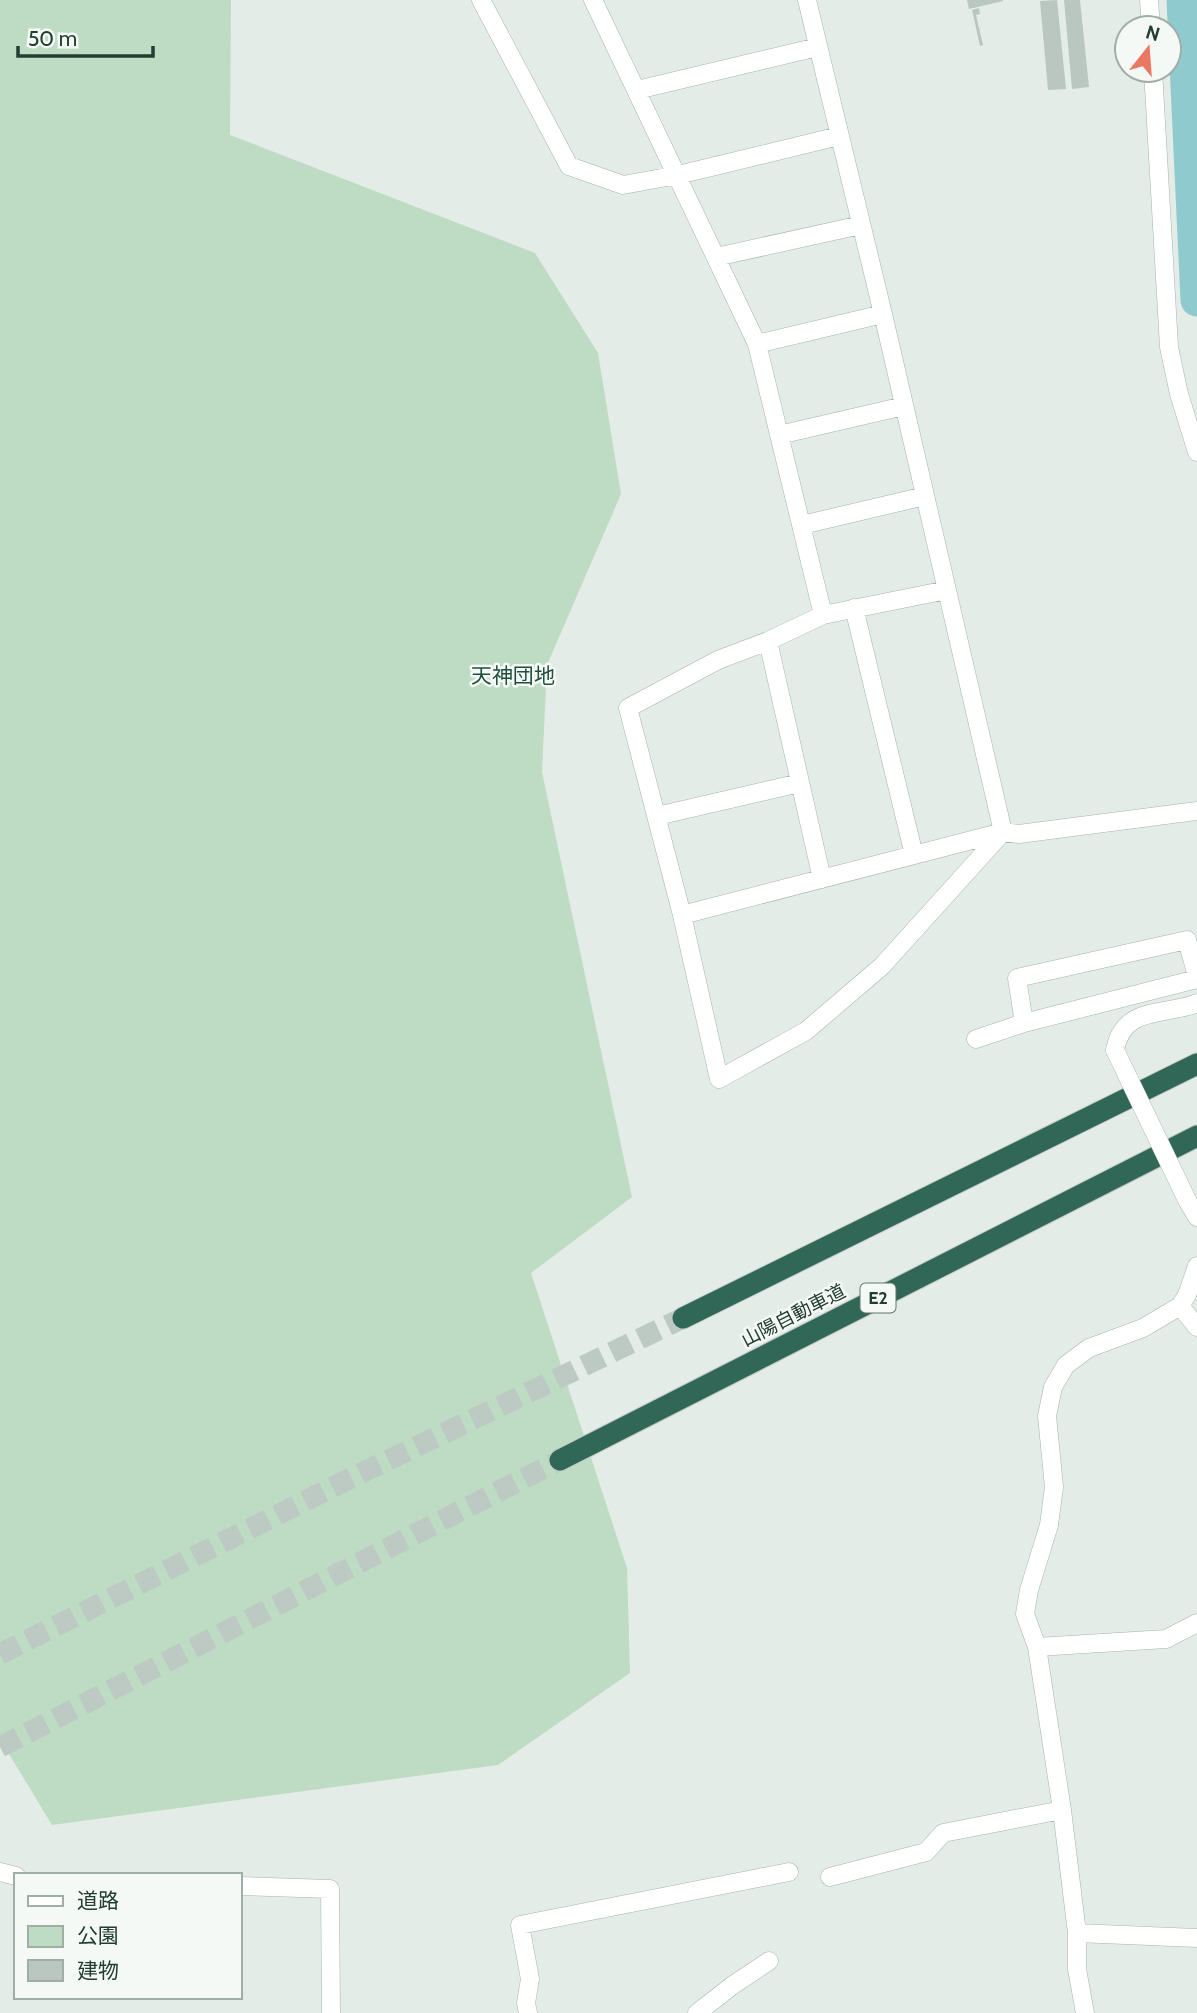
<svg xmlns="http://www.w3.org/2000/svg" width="1197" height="2013" font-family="Cabin,'Noto Sans JP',sans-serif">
	<rect width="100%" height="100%" fill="#e3ece7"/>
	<path fill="#bddcc3" d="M0,0H231L230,135L535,253L598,353L621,494L547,665L542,772L632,1197L531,1273L627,1568L630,1673L498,1765L52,1825L0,1739Z"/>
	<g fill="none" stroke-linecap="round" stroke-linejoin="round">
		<path stroke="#8fcbce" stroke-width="33" d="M1183,0L1197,300"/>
	</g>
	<path fill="#b9c7c0" d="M967,0H1003V1L969,9Z
		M1057,0L1066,89L1048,90L1040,1Z
		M1064,0H1080L1089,87L1072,89Z
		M979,8L980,14L976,15L983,45L980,46L972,10Z"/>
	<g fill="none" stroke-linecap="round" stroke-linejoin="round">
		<path stroke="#bdc9c3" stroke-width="21" stroke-dasharray="21 10" stroke-linecap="butt" d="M0,1654L345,1481L683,1318
			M0,1747L560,1460"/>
		<defs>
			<path id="minor" d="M481,0L569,166L623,185L678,175L839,136
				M593,0L757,344L823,615
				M807,0L883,314L1003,832L882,966L806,1031L719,1079L682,915L628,708L718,660L768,641L823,615L947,590
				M1149,0L1151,28
				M1153,70L1169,347L1179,394L1197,452
				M637,90L818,47
				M716,257L861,225
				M757,344L883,314
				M779,435L904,406
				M802,525L925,496
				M854,608L914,855
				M768,641L822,879
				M657,816L800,783
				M682,915L1003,832L1019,834L1197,811
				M1024,1023L1017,978L1187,940L1197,976
				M976,1039L1024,1023L1197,979
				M1115,1050C1123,1005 1166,1016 1197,1003
				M1187,1200L1197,1217
				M1180,1306L1197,1327
				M1037,1647L1166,1639L1197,1623
				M0,1872L16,1876
				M830,1877L926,1852L943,1833L1062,1810
				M240,1886L330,1889L331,2013
				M1077,1933L1197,1938
				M528,2013L526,2003L530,1979L520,1925L789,1872
				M697,2013L733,1985L769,1961
				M1085,2013L1077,1969V1933L1062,1810L1037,1647L1025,1614L1029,1590L1049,1525L1054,1487L1047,1416L1053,1387L1066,1365L1089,1348L1143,1328L1180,1306L1187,1295L1197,1266"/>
			<path id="motorway" d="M683,1318L1197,1064
				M560,1460L1197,1136"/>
		</defs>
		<use href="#minor" stroke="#a6b4ad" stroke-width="19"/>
		<use href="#motorway" stroke="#c2c9c6" stroke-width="23"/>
		<use href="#minor" stroke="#fff" stroke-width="18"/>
		<use href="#motorway" stroke="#316757" stroke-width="21"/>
		<defs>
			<path id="minor-bridge" d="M1115,1050L1187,1200"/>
		</defs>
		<use href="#minor-bridge" stroke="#a6b4ad" stroke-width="19" stroke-linecap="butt"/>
		<use href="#minor-bridge" stroke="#fff" stroke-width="18"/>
	</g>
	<g text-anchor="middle" stroke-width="5" stroke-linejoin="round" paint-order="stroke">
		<rect fill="#f4f9f6" stroke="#62756e" stroke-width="2" x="860.5" y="1283.5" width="35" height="29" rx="5"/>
		<g font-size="18" font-weight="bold" fill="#243d33">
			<text x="878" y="1304">E2</text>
		</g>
		<g font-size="19" fill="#243d33" stroke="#f4f9f6">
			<text transform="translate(793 1315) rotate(-27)" y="7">山陽自動車道</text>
		</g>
		<g font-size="21" fill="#214e3e" stroke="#f4f9f6">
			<text x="513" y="683">天神団地</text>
		</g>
	</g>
	<rect x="14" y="1873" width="228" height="126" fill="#f4f9f6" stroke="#a1aea8" stroke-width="2"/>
	<rect x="28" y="1896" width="35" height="10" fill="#ffffff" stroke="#a1aea8" stroke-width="2"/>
	<text x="77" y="1908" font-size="21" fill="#243d33">道路</text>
	<rect x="28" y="1926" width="35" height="21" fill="#bddcc3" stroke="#a1aea8" stroke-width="2"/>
	<text x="77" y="1943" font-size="21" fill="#243d33">公園</text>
	<rect x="28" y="1960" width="35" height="21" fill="#b9c7c0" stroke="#a1aea8" stroke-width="2"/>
	<text x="77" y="1978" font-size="21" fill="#243d33">建物</text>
	<g transform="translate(1148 49) rotate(17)"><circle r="33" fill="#f4f9f6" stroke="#a1aea8" stroke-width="2"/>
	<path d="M0-5L12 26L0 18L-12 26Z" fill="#ea7764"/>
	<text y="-10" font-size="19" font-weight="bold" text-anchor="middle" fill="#243d33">N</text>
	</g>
	<path d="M18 46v10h135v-10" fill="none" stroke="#243d33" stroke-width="3.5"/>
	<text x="28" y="46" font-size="21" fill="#243d33" stroke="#f4f9f6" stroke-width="5" paint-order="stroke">50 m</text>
</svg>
